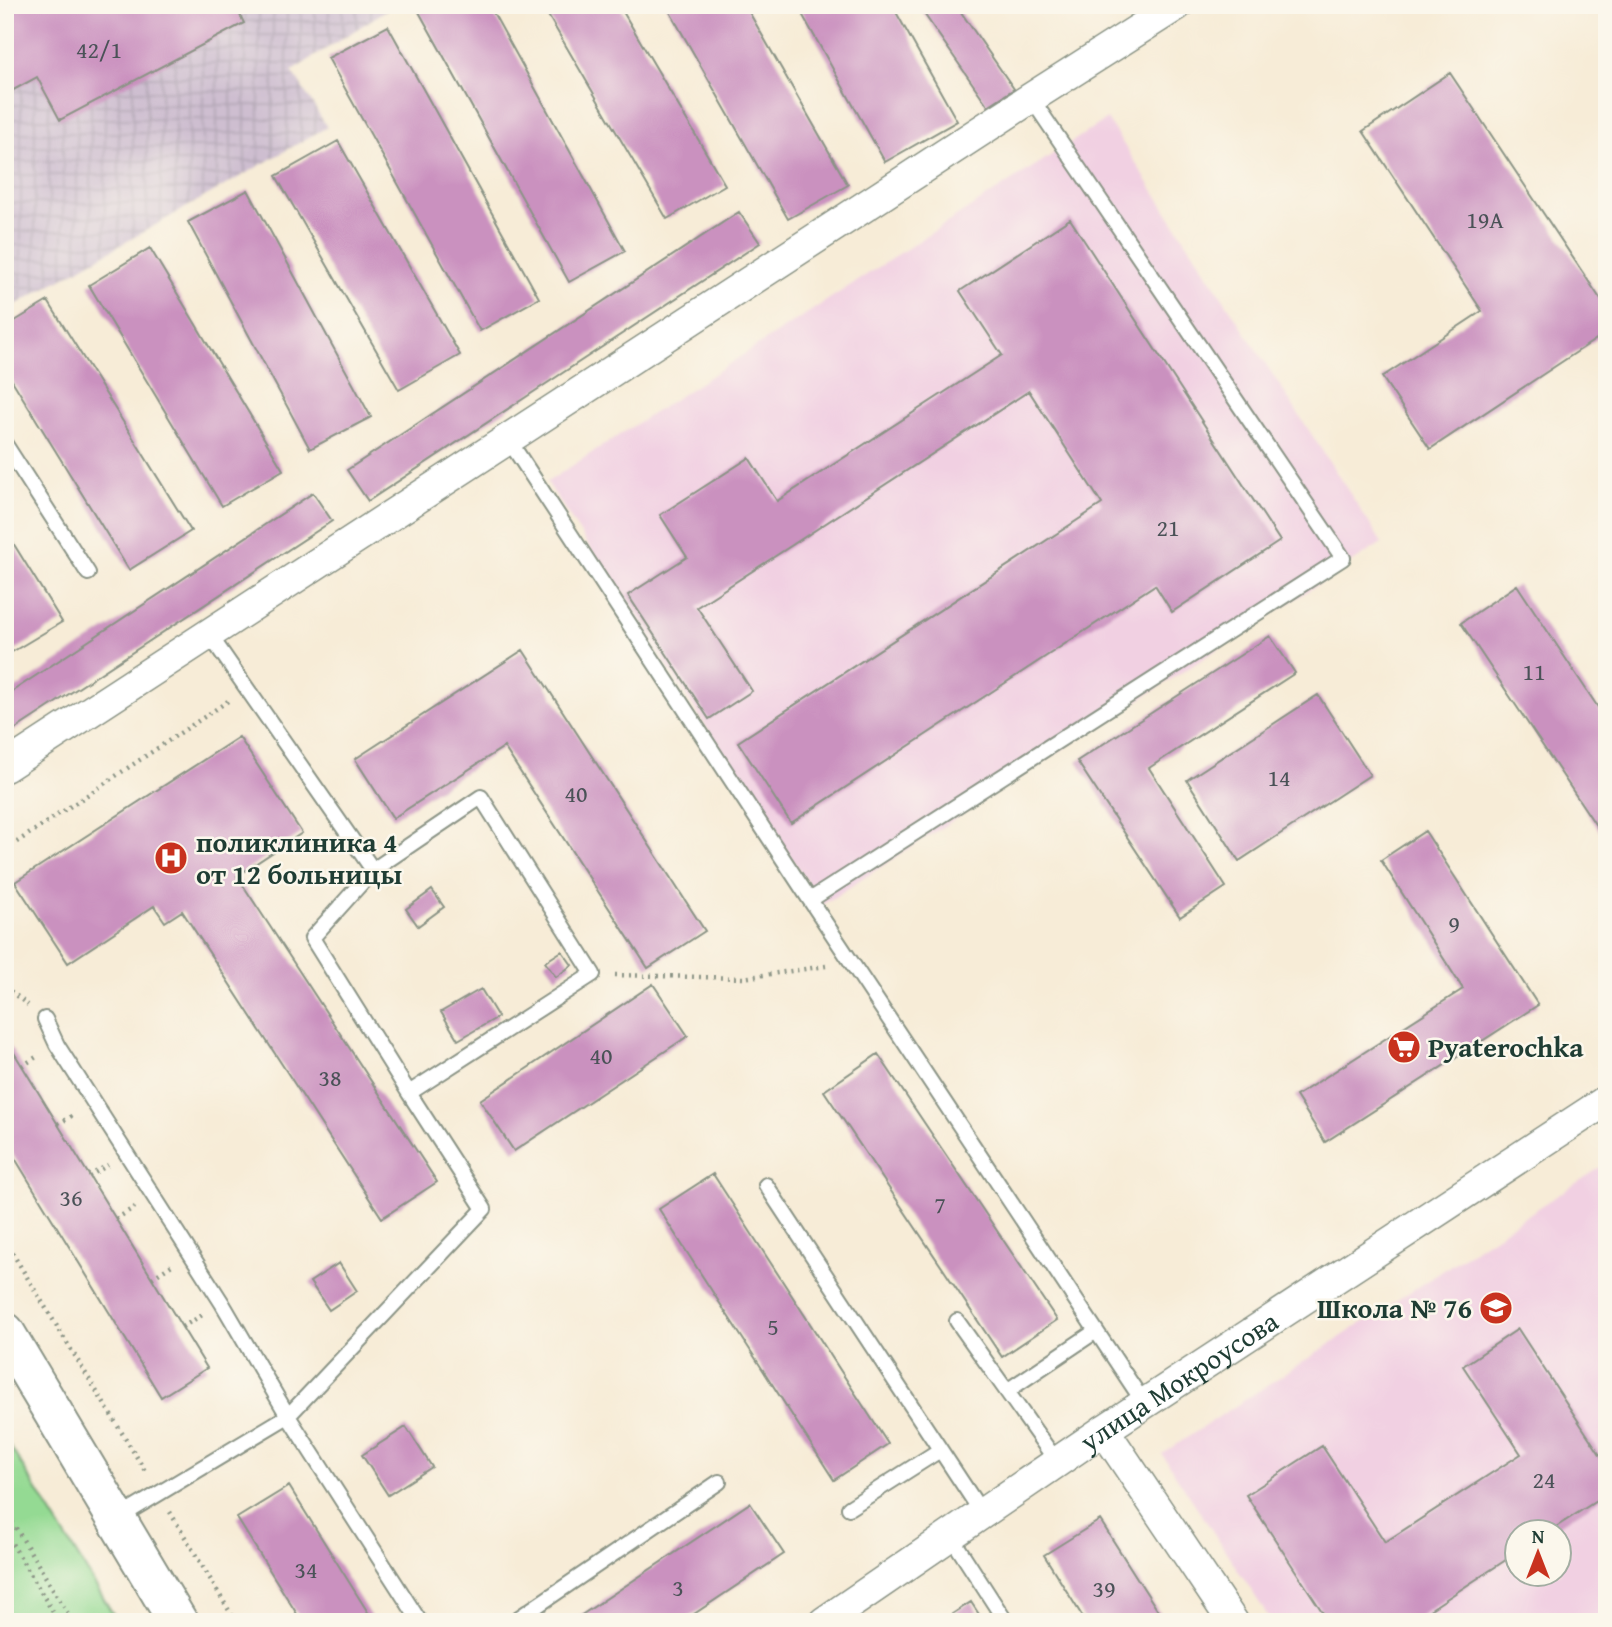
<svg xmlns="http://www.w3.org/2000/svg" width="1612" height="1627" font-family="'Gentium Book Plus',serif">
	<defs>
		<pattern id="industrial-grid" width="8" height="8" patternUnits="userSpaceOnUse" patternTransform="scale(1.75)"><rect width="8" height="8" fill="#cebed0"/><path d="M0 4h8M4 0v8" fill="none" stroke="#b0a4b3"/></pattern>
	</defs>
	<rect width="100%" height="100%" fill="#fbf7ec"/>
	<filter id="ink" filterUnits="userSpaceOnUse"><feTurbulence type="fractalNoise" baseFrequency=".0143" numOctaves="2"/><feDisplacementMap in="SourceGraphic" scale="14" xChannelSelector="R" yChannelSelector="G"/><feConvolveMatrix kernelMatrix="1 2 1 2 8 2 1 2 1" color-interpolation-filters="sRGB"/></filter>
	<filter id="wash" filterUnits="userSpaceOnUse"><feTurbulence type="fractalNoise" baseFrequency=".00686" numOctaves="4" result="noise"/><feDisplacementMap in="SourceGraphic" scale="28" xChannelSelector="R" yChannelSelector="G"/><feGaussianBlur stdDeviation="1.57" result="paint"/><feColorMatrix in="noise" values="0 0 0 0 0 0 0 0 0 0 0 0 0 0 0 0 0 1.4 0 .05"/><feComposite in="paint" operator="in"/></filter>
	<g filter="url(#wash)">
		<rect width="100%" height="100%" fill="#f7ecd7"/>
		<path fill="#f1d0e2" fill-rule="evenodd" d="M1107,119L1382,543L822,905L547,482Z
			M1607,1163V1622H1272L1162,1454ZM1518,1532H1560V1574H1518Z"/>
		<path fill="url(#industrial-grid)" d="M5,5H394L292,71L327,127L5,311Z"/>
		<path fill="#94da93" stroke="#5a8c64" stroke-width="2" d="M5,1438L118,1622H5Z"/>
		<g id="blocks">
			<path fill="#ca91bf" d="M5,5H235L244,23L60,120L37,77L6,94L5,92Z
				M426,5H489L625,251L569,282L418,10Z
				M542,5H619L725,185L667,219Z
				M666,5H745L848,185L788,219Z
				M797,5H892L957,121L885,162Z
				M918,5H956L1014,89L988,106Z
				M388,26L539,298L480,331L328,58Z
				M1450,73L1607,309V332L1430,449L1382,377L1482,311L1363,131Z
				M338,141L460,355L399,390L276,176Z
				M248,190L371,417L310,449L188,222Z
				M739,212L760,243L368,501L347,470Z
				M1070,219L1280,541L1172,612L1155,585L791,823L738,742L1102,504L1029,391L697,607L752,691L709,719L628,595L687,557L660,515L749,458L777,501L1002,355L960,291Z
				M150,248L283,470L222,506L89,285Z
				M48,301L191,531L129,570L5,369V327Z
				M313,493L332,521L5,736V696Z
				M5,530L62,622L7,655L5,652Z
				M1517,585L1607,721V842L1461,623Z
				M1270,636L1295,673L1149,768L1226,887L1180,917L1077,761Z
				M523,650L705,931L648,968L504,747L393,818L355,759Z
				M1318,695L1370,775L1239,861L1187,780Z
				M239,737L302,833L237,876L437,1182L382,1218L182,911L165,922L154,906L68,963L15,882Z
				M1425,831L1538,1005L1325,1142L1296,1096L1463,989L1381,860Z
				M432,890L444,907L418,926L406,909Z
				M562,951L572,965L556,977L545,962Z
				M653,984L688,1036L514,1151L480,1100Z
				M481,989L498,1017L458,1040L441,1012Z
				M5,1038L207,1368L161,1397L5,1142Z
				M878,1054L1057,1320L1002,1357L824,1091Z
				M713,1174L888,1444L834,1480L659,1209Z
				M339,1263L357,1291L329,1310L310,1282Z
				M1518,1329L1607,1465V1494L1548,1532H1518V1552L1411,1622H1329L1246,1495L1322,1446L1385,1542L1521,1454L1463,1366Z
				M406,1427L432,1467L388,1495L362,1455Z
				M289,1486L374,1622H302L237,1518Z
				M750,1503L784,1554L682,1622H571Z
				M1100,1520L1165,1622H1086L1044,1555Z
				M971,1602L984,1622H940Z"/>
		</g>
	</g>
	<g filter="url(#ink)">
		<use href="#blocks" fill-opacity="0" stroke="#8b9486" stroke-width="2"/>
		<g fill="none" stroke-linecap="round" stroke-linejoin="round">
			<defs>
				<path id="service" d="M508,439L810,900L1343,558L1031,98
					M5,444L88,573
					M209,634L373,870L481,797L593,974L409,1093L312,938L373,870
					M810,900L1144,1403
					M45,1019L57,1045L222,1303L288,1416L420,1622
					M766,1185L982,1513
					M957,1321L1057,1462
					M1007,1391L1096,1331
					M849,1508L940,1450
					M118,1518L288,1416L484,1209L409,1093
					M950,1535L1006,1622
					M513,1622L719,1482"/>
				<g id="minor">
					<path d="M5,767L1031,98L1177,5"/>
					<path d="M1104,1430L1233,1622"/>
					<path id="s1" d="M824,1622L1104,1430L1607,1100"/>
				</g>
				<path id="secondary" d="M5,1332L178,1622"/>
			</defs>
			<use href="#service" stroke="#8b9486" stroke-width="18"/>
			<use href="#minor" stroke="#8b9486" stroke-width="33"/>
			<use href="#secondary" stroke="#8b9486" stroke-width="42"/>
			<path stroke="#8b9486" stroke-width="4.5" stroke-dasharray="2 5" stroke-linecap="butt" d="M5,850L228,701
				M615,975L743,978L826,966
				M5,987L28,1005
				M22,1066L38,1056
				M58,1124L75,1114
				M89,1176L108,1165
				M116,1219L135,1207
				M5,1241L147,1474
				M152,1278L172,1265
				M182,1327L204,1314
				M5,1510L73,1622
				M170,1512L236,1622
				M5,1532L59,1622"/>
			<use href="#service" stroke="#fff" stroke-width="14"/>
			<use href="#minor" stroke="#fff" stroke-width="30"/>
			<use href="#secondary" stroke="#fff" stroke-width="38"/>
		</g>
	</g>
	<defs>
		<symbol id="hospital-disc" viewBox="-11 -11 22 22"><circle r="9.5" fill="#c8321e" stroke="#fbf7ec"/><path d="M-5-5h3v3.5h4V-5h3V5h-3V1.5h-4V5h-3Z" fill="#fff"/></symbol>
		<symbol id="supermarket-disc" viewBox="-11 -11 22 22"><circle r="9.5" fill="#c8321e" stroke="#fbf7ec"/><path d="M-6-5.5h2.5l.6 2H6L4.5 2H-2.5L-4.4-4H-6ZM-1.5 3.2a1.3 1.3 0 1 0 .1 0ZM3 3.2a1.3 1.3 0 1 0 .1 0Z" fill="#fff"/></symbol>
		<symbol id="school-disc" viewBox="-11 -11 22 22"><circle r="9.5" fill="#c8321e" stroke="#fbf7ec"/><path d="M0-5L7-2L0 1L-7-2ZM-4 1L0 2.5L4 1V4Q0 6-4 4Z" fill="#fff"/></symbol>
	</defs>
	<g fill-rule="evenodd">
		<use href="#hospital-disc" x="152" y="839" width="38" height="38"/>
		<use href="#supermarket-disc" x="1385" y="1028" width="38" height="38"/>
		<use href="#school-disc" x="1477" y="1289" width="38" height="38"/>
	</g>
	<g text-anchor="middle" stroke-width="5" stroke-linejoin="round" paint-order="stroke">
		<g font-size="24" fill="#4a5257">
			<text x="99" y="58">42/1</text>
			<text x="1485" y="228">19А</text>
			<text x="1168" y="536">21</text>
			<text x="1534" y="680">11</text>
			<text x="1279" y="786">14</text>
			<text x="576" y="802">40</text>
			<text x="1454" y="932">9</text>
			<text x="601" y="1064">40</text>
			<text x="330" y="1086">38</text>
			<text x="71" y="1206">36</text>
			<text x="940" y="1213">7</text>
			<text x="773" y="1335">5</text>
			<text x="1544" y="1488">24</text>
			<text x="306" y="1578">34</text>
			<text x="678" y="1596">3</text>
			<text x="1104" y="1597">39</text>
		</g>
		<g font-size="28" font-weight="bold" fill="#1f3d34" stroke="#fbf7ec" text-anchor="start">
			<text x="196" y="852">поликлиника 4<tspan x="196" dy="32">от 12 больницы</tspan></text>
			<text x="1428" y="1057">Pyaterochka</text>
			<text x="1472" y="1318" text-anchor="end">Школа № 76</text>
		</g>
		<g font-size="28" fill="#1f3d34" stroke="#fbf7ec">
			<text dy="10" stroke="none"><textPath href="#s1" startOffset="429">улица Мокроусова</textPath></text>
		</g>
	</g>
	<rect width="1612" height="1627" fill="none" stroke="#fbf7ec" stroke-width="28"/>
	<g transform="translate(1538 1553)"><circle r="33" fill="#fbf7ec" stroke="#a3ada2" stroke-width="2"/>
	<path d="M0-5L12 26L0 18L-12 26Z" fill="#c8321e"/>
	<text y="-10" font-size="19" font-weight="bold" text-anchor="middle" fill="#1f3d34">N</text>
	</g>
</svg>
